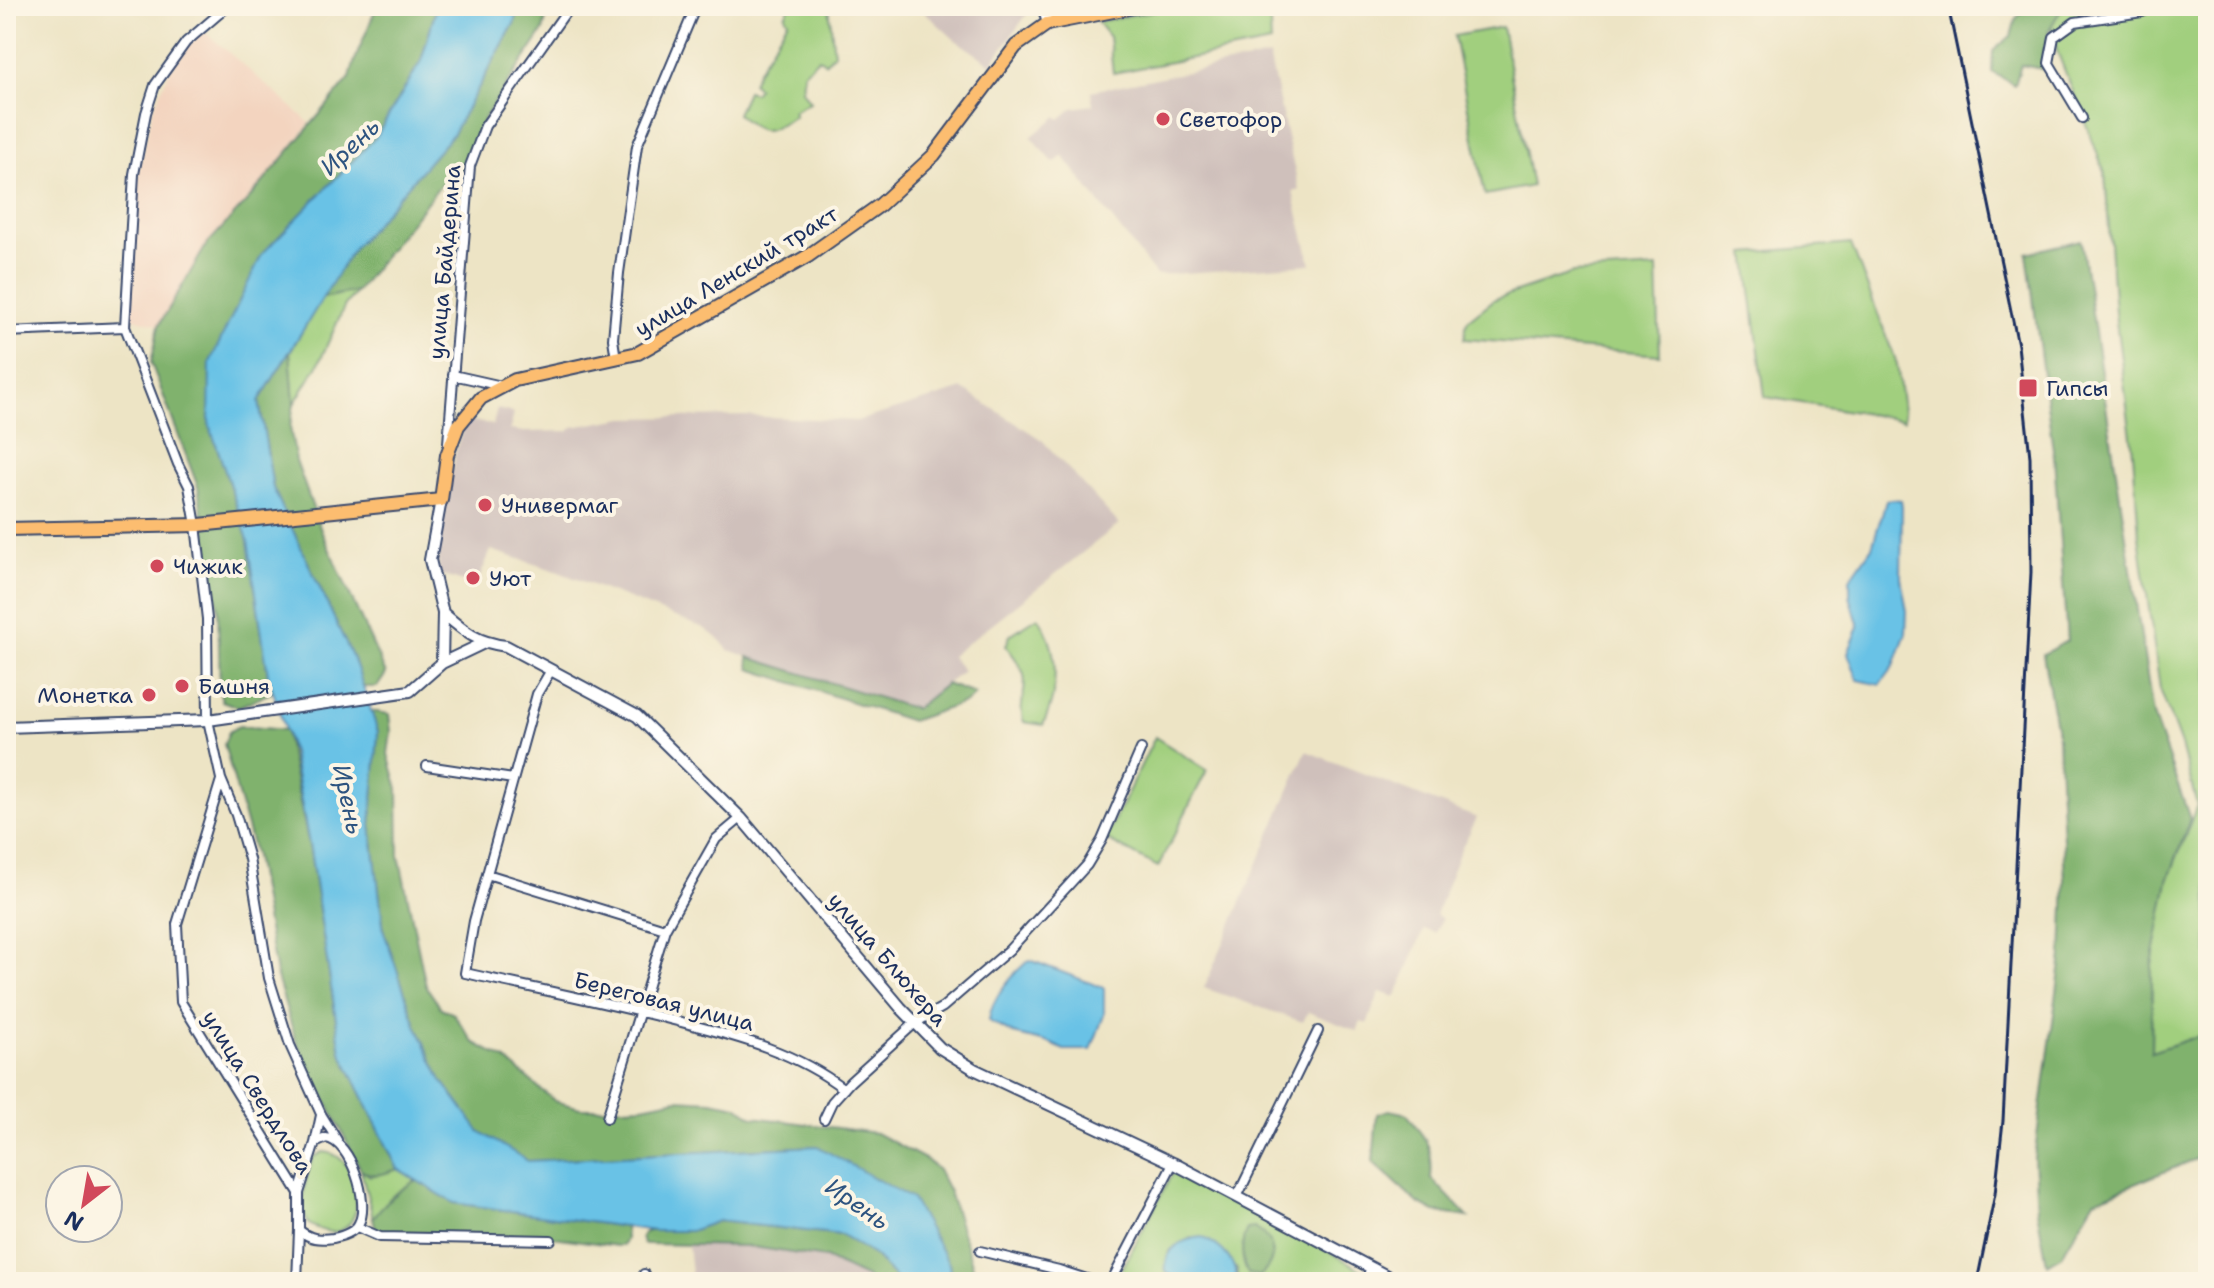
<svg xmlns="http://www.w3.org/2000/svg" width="2214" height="1288" font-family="'Shantell Sans',sans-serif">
	<rect width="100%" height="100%" fill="#fcf5e5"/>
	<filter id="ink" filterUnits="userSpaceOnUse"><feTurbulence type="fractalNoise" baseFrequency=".0125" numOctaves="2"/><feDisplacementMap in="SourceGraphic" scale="16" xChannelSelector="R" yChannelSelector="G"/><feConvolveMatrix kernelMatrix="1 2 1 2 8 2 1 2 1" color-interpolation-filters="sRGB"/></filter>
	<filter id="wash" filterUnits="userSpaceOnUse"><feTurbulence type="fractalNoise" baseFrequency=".006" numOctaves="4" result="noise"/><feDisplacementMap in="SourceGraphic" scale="32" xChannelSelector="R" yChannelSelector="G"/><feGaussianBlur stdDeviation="1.8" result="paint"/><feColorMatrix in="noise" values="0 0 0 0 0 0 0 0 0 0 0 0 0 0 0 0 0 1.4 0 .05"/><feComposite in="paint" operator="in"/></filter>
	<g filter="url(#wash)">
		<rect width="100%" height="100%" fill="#ede4c5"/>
		<path fill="#f3d4bf" d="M204,31L310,123L249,199L207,244L159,325L130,317L129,296L138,175L153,110L169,72L190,44Z"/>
		<path fill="#cfc0bb" d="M918,6H1033L991,64L954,39Z
			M1269,56L1299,190L1293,192L1311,264L1156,275L1063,156L1054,163L1031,137L1057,116L1060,119L1073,108L1093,105L1091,91Z
			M963,389L1042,440L1119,524L951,656L963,671L915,709L728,650L721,641L704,628L556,571L491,550L476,586L438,574L441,527L457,446L467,420L493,425L497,409L514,413L510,430L524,432L569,431L573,427L624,418L745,416L857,421Z
			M1306,751L1477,818L1459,853L1436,914L1442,919L1435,933L1424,929L1396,997L1380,992L1367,1024L1361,1022L1357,1031L1308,1012L1303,1022L1204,988Z
			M688,1245L746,1246L825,1258L867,1278L869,1282H692Z"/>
		<path fill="#a1cf7e" stroke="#5e7f6e" stroke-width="2" d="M790,6H829L834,54L825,63L819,58L804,72L802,90L810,102L793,111L795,116C766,132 764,138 737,114L747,91L754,93L758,88L752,83C761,61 777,42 788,20L785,16Z
			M1177,6H1269L1271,43L1113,73L1109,37L1097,22Z
			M2047,6H2208V1033L2151,1053L2152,964L2168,881L2197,805L2181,745L2160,689L2139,537L2133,452L2115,313L2105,173L2057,51Z
			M1502,27L1532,186L1485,195L1454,36Z
			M1851,244L1897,364L1904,420L1765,397L1746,253Z
			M1657,268L1660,355L1464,339L1467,321L1495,299L1573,273Z
			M357,291L345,305L318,365L294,404L290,352L322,298Z
			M1038,617C1060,648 1059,692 1043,725L1024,722C1017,706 1028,691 1024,675C1021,664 1012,654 1006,646L1010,635Z
			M1155,737L1207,770L1158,867L1105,839Z
			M323,1152C370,1155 370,1261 309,1224C296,1207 307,1176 313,1157Z
			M398,1169L416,1180L392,1196L373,1218L361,1170L370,1176Z
			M1172,1174H1181C1244,1203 1304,1236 1363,1271L1360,1282H1237V1269L1191,1238L1169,1251L1166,1272L1180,1282H1120L1121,1271Z"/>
		<path fill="#80b26d" stroke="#4e7066" stroke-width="2" d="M376,6H437L421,61L376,137L262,254L209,423L248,540L268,675L273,692L238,707L222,701L220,693L218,608L198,487L151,363L159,325L207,244L249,199L350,78C355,52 369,31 376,6Z
			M517,6H549L543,31L484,119L465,167L441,184L357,291L322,298L353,249L452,135L515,22Z
			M2030,6H2063L2049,30L2043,69L2021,65L2015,85L1992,72L1993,51L2011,36L2016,18Z
			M2081,240L2153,715L2190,819L2168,881L2152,964L2151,1052L2208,1033V1154L2095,1200L2062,1255L2047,1264L2037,1211L2034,1158L2062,956L2065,880L2058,738L2043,654L2067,641L2054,457L2027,253Z
			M290,351L294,404L290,427L296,461L322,533L386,674L377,687H363L356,665L273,488L259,401Z
			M748,657L915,709L946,684L975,694L967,702L911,721L750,669Z
			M371,711L389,714L391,732L388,754L398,789L399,855L426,986L441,1008L454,1014L473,1042L506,1060L555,1101L580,1108H603L643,1106L677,1099L712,1101L737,1106L753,1117L876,1133L927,1160L938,1170L949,1192L978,1282H951L949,1264L818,1146L528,1161L478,1131L441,1079L416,1025L384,932L371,825L378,732Z
			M239,726L285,730L310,850L341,1052L398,1169C384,1174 375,1178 361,1170L296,1041L276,974L255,856L224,744L229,732Z
			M1389,1110L1407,1114C1425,1138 1434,1147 1431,1178L1468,1217L1435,1212L1418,1203L1373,1162L1377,1114Z
			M416,1180L454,1203L625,1227L626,1239L623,1245L617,1246L553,1237L391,1233L376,1230L373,1218C385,1201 399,1191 416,1180Z
			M718,1221L842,1235L875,1256L899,1282H869L867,1278L825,1258L746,1246L648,1244H643L641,1237L643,1233L649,1231H690Z
			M1255,1228C1276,1242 1279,1258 1260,1276L1248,1274C1241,1261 1240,1242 1247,1229Z"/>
		<path fill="#69c2e6" stroke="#4278a2" stroke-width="2" d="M437,6H517L515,22L452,135L353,249L259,401L273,488L356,665L378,732L371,825L384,932L416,1025L441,1079L479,1131L528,1161L817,1146L912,1199L949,1264L951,1282H899L875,1256L842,1235L718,1221L690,1231H654L454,1203L398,1169L341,1052L310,850L292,752L268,675L248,540L209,423L210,362L262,254L376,137L421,61Z
			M1891,499L1901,500L1902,507L1901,578L1907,611L1906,633L1894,666L1880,685L1858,680L1848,653L1859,627L1850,596V579L1872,547L1886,501Z
			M1030,960L1104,988V1015L1091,1050H1064L1050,1043L1013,1034L989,1021C990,1000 1013,972 1030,960Z
			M1202,1237C1221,1246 1236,1260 1237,1282H1180L1166,1272C1163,1249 1181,1239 1202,1237Z"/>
	</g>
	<g filter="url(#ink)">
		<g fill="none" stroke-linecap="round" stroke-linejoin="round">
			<defs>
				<path id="minor" d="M228,6L186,42L155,85L146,113L134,174L125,327L178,464L189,486L196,525L207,619L208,720L221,779L236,815L249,859L269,978L290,1045L321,1114L337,1140
					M1042,6L1047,24
					M1047,23L1058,6
					M2082,118L2049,63L2054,37L2075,22L2142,12L2143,6
					M6,332L125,327
					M616,359L613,339L619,273L637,146L696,6
					M453,375L502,386
					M448,443L470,166L485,126L570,6
					M551,670L537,694L474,921L465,973C537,989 609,1003 681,1022C739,1037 796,1052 844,1089
					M427,766L513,779
					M221,780L177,924L181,1002L299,1193
					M487,874L665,929
					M607,1118L665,929L716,839L741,818
					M824,1119L832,1102L850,1082L915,1023L943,1007L1009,950L1087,865L1102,840L1141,749
					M326,1138C351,1141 370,1203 359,1223C355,1232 343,1236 333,1238C319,1240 310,1239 299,1230V1193L315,1143Z
					M315,1143L321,1115
					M1237,1197L1318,1031
					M357,1227L380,1237L551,1240
					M980,1251L1059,1270L1096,1282
					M644,1274V1282
					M297,1282L299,1230
					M1111,1282L1173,1163
					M1365,1282L1371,1268"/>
				<path id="tertiary" d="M441,500L430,560L443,613L442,663
					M443,613C465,632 476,642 506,646L637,716L741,818L901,1008L940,1048L974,1069L1173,1163L1398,1282
					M6,727L208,720L410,691L442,663L484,643"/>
				<path id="primary" d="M6,529L199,525L441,500L447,455L458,426L481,398L515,380L638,353L808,256L880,205L934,155L1016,46L1047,24L1139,6"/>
			</defs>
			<use href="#minor" stroke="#3a4a6d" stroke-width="12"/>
			<use href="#tertiary" stroke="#3a4a6d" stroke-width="14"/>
			<use href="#primary" stroke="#3a4a6d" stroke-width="16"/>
			<use href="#minor" stroke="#fff" stroke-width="8"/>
			<use href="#tertiary" stroke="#fff" stroke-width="10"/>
			<use href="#primary" stroke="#fcbd6f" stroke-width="12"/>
			<path stroke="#1b2f5e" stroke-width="3" d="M1948,6L2018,345L2030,457L2031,572L2003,1121L1995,1194L1977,1282"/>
		</g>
	</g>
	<g fill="#d1495b" stroke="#fcf5e5" stroke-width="3">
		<circle cx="1163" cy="119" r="8"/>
		<rect x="2018" y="378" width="20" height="20" rx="4"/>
		<circle cx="485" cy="505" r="8"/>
		<circle cx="157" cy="566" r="8"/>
		<circle cx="473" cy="578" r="8"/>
		<circle cx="182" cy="686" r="8"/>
		<circle cx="149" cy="695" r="8"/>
	</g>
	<g text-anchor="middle" stroke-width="8" stroke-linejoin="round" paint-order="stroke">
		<g font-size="22" fill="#1b2f5e" stroke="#fcf5e5" text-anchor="start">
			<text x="1179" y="127">Светофор</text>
			<text x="2046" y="396">Гипсы</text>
			<text x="501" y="513">Универмаг</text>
			<text x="173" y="574">Чижик</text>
			<text x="489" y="586">Уют</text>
			<text x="198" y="694">Башня</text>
			<text x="133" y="703" text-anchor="end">Монетка</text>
		</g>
		<g font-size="22" fill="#1b2f5e" stroke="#fcf5e5">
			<text transform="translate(444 262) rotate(-85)" y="8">улица Байдерина</text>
			<text transform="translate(736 271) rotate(-31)" y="8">улица Ленский тракт</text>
			<text transform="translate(888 959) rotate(49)" y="8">улица Блюхера</text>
			<text transform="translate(664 1001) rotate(14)" y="8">Береговая улица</text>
			<text transform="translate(258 1092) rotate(58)" y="8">улица Свердлова</text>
		</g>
		<g font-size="24" font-style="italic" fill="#2e5480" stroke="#fcf5e5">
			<text transform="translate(350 147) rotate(-43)" y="8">Ирень</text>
			<text transform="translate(348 799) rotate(78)" y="8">Ирень</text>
			<text transform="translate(857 1204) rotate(35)" y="8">Ирень</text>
		</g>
	</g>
	<rect width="2214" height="1288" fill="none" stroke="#fcf5e5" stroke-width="32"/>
	<g transform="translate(84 1204) rotate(211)"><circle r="38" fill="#fcf5e5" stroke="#a2a6af" stroke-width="2"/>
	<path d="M0-6L14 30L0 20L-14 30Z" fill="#d1495b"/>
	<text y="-12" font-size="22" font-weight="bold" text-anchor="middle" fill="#1b2f5e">N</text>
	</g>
</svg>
